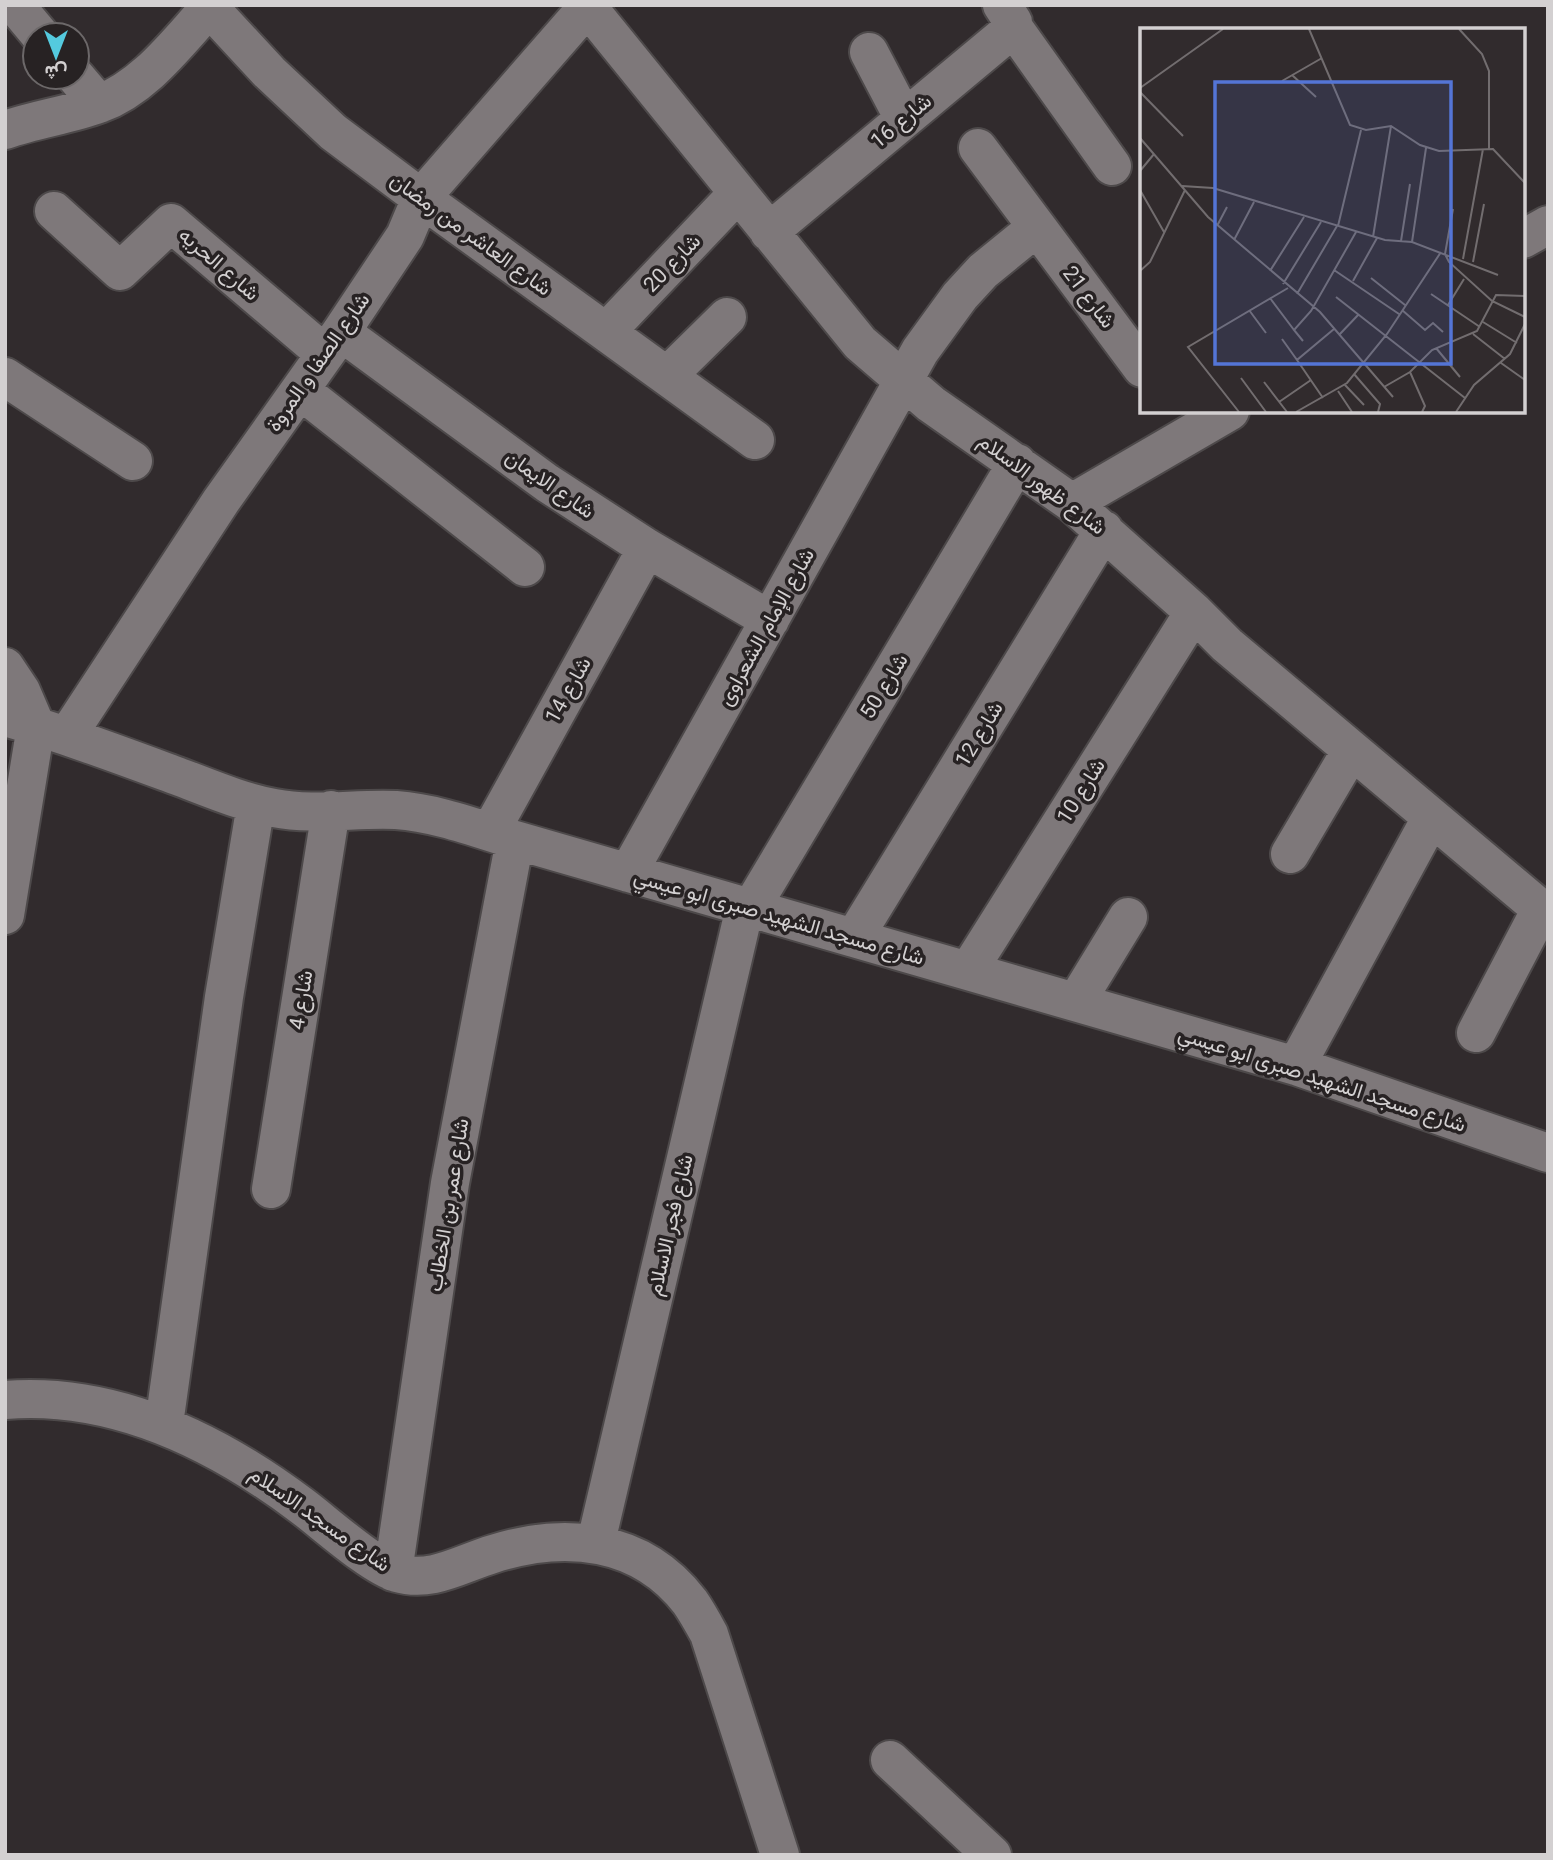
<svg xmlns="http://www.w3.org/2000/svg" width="1553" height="1860" font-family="Georgia,Vazirmatn,serif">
	<rect width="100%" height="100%" fill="#312b2d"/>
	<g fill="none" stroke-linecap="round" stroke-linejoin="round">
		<defs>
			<path id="minor" d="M15,5L40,35
				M207,5L269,72L333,132L421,198L755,440
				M586,5L860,343L931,404L1072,503L1194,612L1227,645L1548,915
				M1013,27L1112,166
				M869,52L904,119
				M76,77L99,104
				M5,130C36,119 69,115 99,104C146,87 179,40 212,5
				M54,211L120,271L171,223L325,354
				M1037,227L1142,368
				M769,232L1011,30L1013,22L1002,5
				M1523,239L1548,225
				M341,332L547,483L647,548L770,620
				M606,332L738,193
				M667,376L727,317
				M5,377L133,461
				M300,390L525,567
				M1072,503L1230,411
				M5,667L21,691L36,726L5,915
				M5,717C64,734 120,755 177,776C209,788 241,802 274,808C314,816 355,808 396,810C437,813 476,828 515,840L1296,1066L1548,1153
				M67,736L221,501L341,332L405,236L421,198L589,5
				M490,832L647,548
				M1290,854L1351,751
				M628,873L920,351L960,296L983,271L1037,227L978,148
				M751,908L1017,463
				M854,938L1104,530
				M968,971L1194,612
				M1076,1002L1128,917
				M1476,1033L1541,909
				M1296,1066L1431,818
				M271,1189L331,810
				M5,1400C115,1391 217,1442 302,1506C326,1524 371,1565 397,1573C432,1583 460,1564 493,1554C565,1531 641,1538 690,1602C697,1612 703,1623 709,1634L780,1855
				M164,1424L224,997L256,804
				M596,1542L745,907
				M393,1572L450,1183L515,840
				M890,1760L992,1855"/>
		</defs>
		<use href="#minor" stroke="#4d494a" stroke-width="42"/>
		<use href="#minor" stroke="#7e787a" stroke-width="38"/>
	</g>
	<g text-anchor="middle" stroke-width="7" stroke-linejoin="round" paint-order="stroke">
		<g font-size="21" fill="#d3d0d1" stroke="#272223">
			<text transform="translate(901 121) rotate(-40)" y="7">شارع 16</text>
			<text transform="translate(471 234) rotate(36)" y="7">شارع العاشر من رمضان</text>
			<text transform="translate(672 263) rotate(-46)" y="7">شارع 20</text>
			<text transform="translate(219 264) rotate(41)" y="7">شارع الحريه</text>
			<text transform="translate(1089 297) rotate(53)" y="7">شارع 21</text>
			<text transform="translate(318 362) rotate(-55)" y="7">شارع الصفا و المروة</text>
			<text transform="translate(550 484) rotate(35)" y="7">شارع الايمان</text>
			<text transform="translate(1042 484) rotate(37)" y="7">شارع ظهور الاسلام</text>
			<text transform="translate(766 627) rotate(-61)" y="7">شارع الإمام الشعراوى</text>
			<text transform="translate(884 686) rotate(-59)" y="7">شارع 50</text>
			<text transform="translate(568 690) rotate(-61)" y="7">شارع 14</text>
			<text transform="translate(979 734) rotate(-59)" y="7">شارع 12</text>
			<text transform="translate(1081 791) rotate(-58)" y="7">شارع 10</text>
			<text transform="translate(779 917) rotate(16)" y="7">شارع مسجد الشهيد صبرى ابو عيسي</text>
			<text transform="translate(301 1000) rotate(-81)" y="7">شارع 4</text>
			<text transform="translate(1322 1079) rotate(18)" y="7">شارع مسجد الشهيد صبرى ابو عيسي</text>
			<text transform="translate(448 1205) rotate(-81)" y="7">شارع عمر بن الخطاب</text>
			<text transform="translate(670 1225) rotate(-77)" y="7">شارع فجر الاسلام</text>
			<text transform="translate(320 1519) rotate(35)" y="7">شارع مسجد الاسلام</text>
		</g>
	</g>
	<g transform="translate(1140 28)">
		<rect width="385" height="385" fill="#312b2d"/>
		<path fill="none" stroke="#726d6f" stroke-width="2" d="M169,1L210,97L226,102L251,98L280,117L299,123L353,121L385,155M319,1L342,26L349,43V121M152,47L176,69M142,53L182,30M0,60L83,1M0,64L43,108M0,110L68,189L180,284L253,369M0,143L14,126M42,158L73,160L245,212L272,214L358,247M0,162L24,204M313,181L305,226L309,234L352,273L385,289M77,198L87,179M198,198L221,102M233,209L251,98M94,212L114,174M261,213L270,156M272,214L286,120M323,231L343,121M333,234L344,176M194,242L259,286M0,243L10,234L45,162M130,243L164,189M231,250L265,277M213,253L237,210M143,256L181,194M157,266L197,198M291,266L340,299M196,269L325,370M130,270L154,302M308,277L324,251M109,282L126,305M262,282L285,302L293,295L303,304M343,294L377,315M333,306L365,331M199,307L219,286M142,311L157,332M163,313L154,302L171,283L216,204M296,320L320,349M361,335L385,352M270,344L285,378L282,384M214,346L240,376L238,384M101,350L126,384M124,354L147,384M205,357L224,377M244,359L270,344L292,322L337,303L356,267L385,268M198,363L212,384M183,370L157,332L194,301M139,374L171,352M99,384L48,319L148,260M156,384L207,355L247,306L301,224M316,384L334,357L370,326L385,296"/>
		<path fill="#5475d6" fill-opacity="0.15" stroke="#5475d6" stroke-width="3.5" d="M75,54H311V336H75Z"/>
		<rect width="385" height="385" fill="none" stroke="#d3d0d1" stroke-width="3.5"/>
	</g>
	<rect width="1553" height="1860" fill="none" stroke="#d3d0d1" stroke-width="14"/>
	<g transform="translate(56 56) rotate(180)"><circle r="33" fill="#272223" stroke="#6c6869" stroke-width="2"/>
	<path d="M0-5L12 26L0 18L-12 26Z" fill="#54cade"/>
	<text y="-10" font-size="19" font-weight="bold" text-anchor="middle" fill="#d3d0d1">ش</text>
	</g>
</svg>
